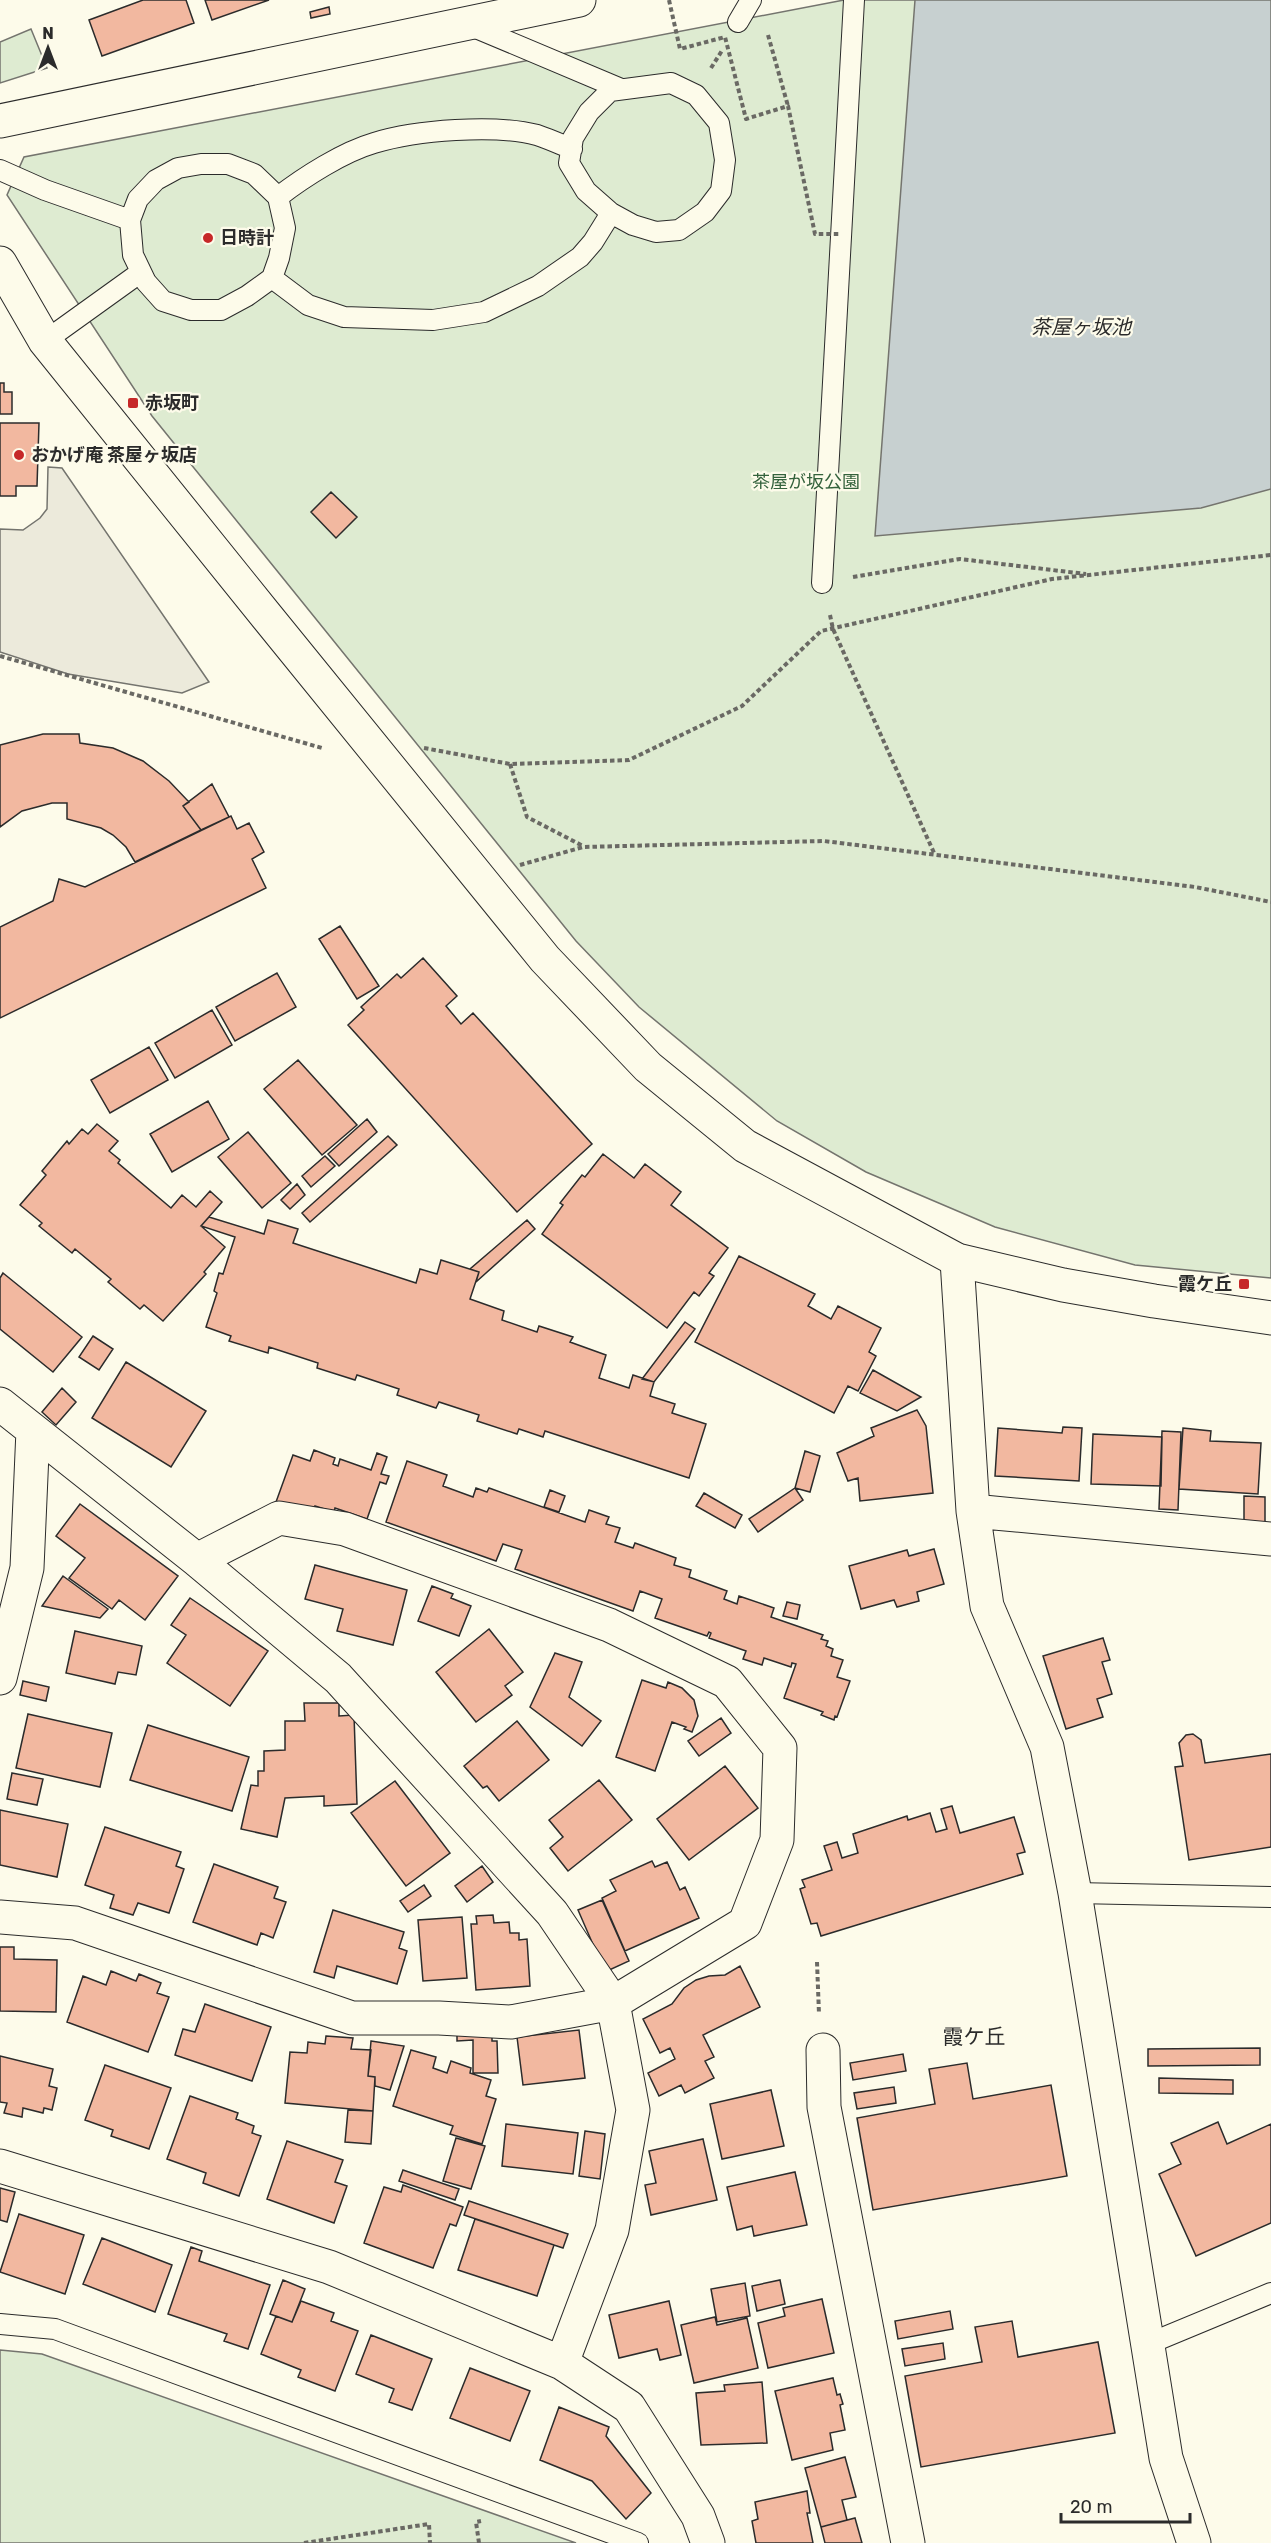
<svg xmlns="http://www.w3.org/2000/svg" width="1271" height="2543" font-family="Rubik,'Noto Sans JP',sans-serif">
	<rect width="100%" height="100%" fill="#fdfbea"/>
	<path fill="#deebd1" stroke="#74746e" stroke-width="1.5" d="M844,0H1271V1278L1135,1265L995,1227L866,1172L777,1121L639,1007L576,941L152,416L7,195L24,157Z
		M31,29L47,68L0,83V42Z
		M0,2350L42,2354L576,2543H0Z"/>
	<path fill="#eceadb" stroke="#74746e" stroke-width="1.5" d="M48,467L62,468L209,682L182,693L68,674L0,652V529L23,530L40,518L47,509Z"/>
	<path fill="#c7d0d0" stroke="#74746e" stroke-width="1.5" d="M915,0H1271V489L1201,508L875,536Z"/>
	<path fill="#f2b8a0" stroke="#2b2b2b" stroke-width="1.5" d="M143,0H186L194,23L102,56L89,20Z
		M205,0H269L212,20Z
		M329,7L330,14L311,18L310,12Z
		M0,383H4V392H12V414H0Z
		M0,423H39L37,486H16V496H0Z
		M331,492L357,517L336,538L311,512Z
		M43,734H79L80,743L113,748L143,761L169,781L189,802L183,806L201,830L135,862L126,847L113,835L101,828L67,819V803H52L22,811L0,827V745Z
		M212,784L229,817L201,830L183,806Z
		M231,816L237,829L249,823L264,852L252,859L266,888L0,1018V927L53,901L59,879L85,887Z
		M340,926L379,986L357,999L319,939Z
		M423,958L457,996L446,1006L461,1024L473,1013L592,1144L517,1212L348,1025L364,1010L361,1007L397,974L401,978Z
		M277,973L296,1007L235,1041L216,1007Z
		M212,1010L232,1045L175,1078L155,1043Z
		M149,1047L168,1080L110,1113L91,1080Z
		M298,1060L357,1125L322,1155L264,1089Z
		M208,1101L229,1139L172,1172L150,1134Z
		M367,1119L377,1132L339,1166L328,1154Z
		M97,1124L118,1141L109,1151L120,1160L118,1163L171,1208L182,1195L196,1207L210,1191L222,1202L201,1226L225,1247L204,1272L206,1274L163,1321L144,1305L140,1309L108,1282L111,1279L75,1249L72,1253L39,1226L42,1223L20,1205L46,1175L42,1171L67,1141L69,1144L82,1129L88,1134Z
		M248,1132L291,1183L262,1208L218,1157Z
		M388,1136L397,1145L310,1222L302,1213Z
		M603,1154L634,1178L645,1164L681,1192L671,1205L728,1248L709,1273L714,1276L699,1296L694,1292L667,1328L542,1234L563,1205L560,1203L582,1175L585,1177Z
		M325,1156L335,1166L311,1187L302,1176Z
		M297,1184L305,1195L290,1209L281,1200Z
		M209,1217L264,1234L268,1220L298,1229L293,1243L416,1283L420,1269L437,1274L441,1260L479,1272L470,1299L504,1311L502,1320L537,1332L539,1326L573,1337L570,1342L606,1355L599,1378L629,1388L633,1375L654,1382L650,1396L675,1404L672,1413L706,1424L689,1478L545,1431L543,1437L519,1429L517,1434L477,1421L479,1415L439,1402L436,1408L397,1395L399,1389L357,1375L355,1380L317,1368L318,1363L269,1347L268,1353L229,1341L231,1336L206,1327L217,1293L214,1291L219,1273L223,1274L235,1237L201,1226Z
		M527,1220L535,1229L476,1282L479,1272L470,1269Z
		M739,1256L815,1294L808,1306L831,1319L838,1306L881,1328L869,1352L876,1356L858,1391L848,1386L834,1413L695,1342Z
		M3,1273L82,1337L53,1372L0,1329V1278Z
		M685,1322L695,1329L654,1382L642,1379Z
		M93,1336L113,1349L99,1370L79,1357Z
		M126,1362L206,1411L171,1467L92,1418Z
		M873,1370L921,1397L897,1411L860,1393Z
		M62,1388L76,1402L56,1425L42,1412Z
		M917,1410L926,1426L933,1493L860,1501L858,1478L848,1481L837,1453L874,1436L871,1428Z
		M1063,1427L1082,1428L1079,1481L995,1476L998,1428L1062,1433Z
		M1183,1428L1211,1431L1210,1441L1261,1443L1258,1494L1179,1489Z
		M1162,1431L1181,1432L1178,1510L1159,1509Z
		M1093,1434L1162,1437L1161,1486L1091,1484Z
		M314,1450L335,1458L333,1464L338,1466L340,1459L371,1470L377,1453L387,1457L381,1474L389,1476L386,1484L380,1482L367,1519L335,1508L334,1512L315,1506L314,1511L295,1509L276,1502L293,1455L310,1461Z
		M805,1451L820,1456L810,1492L795,1488Z
		M407,1461L447,1475L443,1486L473,1497L476,1488L487,1492L489,1488L585,1522L589,1510L609,1517L606,1524L620,1528L615,1542L633,1548L635,1543L676,1558L674,1565L691,1570L689,1577L727,1591L724,1599L737,1604L739,1596L774,1608L771,1617L823,1635L821,1639L828,1641L826,1646L833,1649L831,1656L843,1660L837,1677L850,1681L837,1717L835,1716L834,1720L821,1715L823,1712L784,1698L796,1664L792,1663L791,1667L764,1658L762,1665L743,1659L746,1651L709,1638L711,1633L709,1632L707,1636L655,1618L662,1599L640,1591L633,1611L515,1569L522,1550L503,1544L496,1561L386,1522Z
		M795,1488L803,1500L758,1532L749,1519Z
		M550,1490L565,1496L559,1512L544,1507Z
		M704,1493L742,1515L735,1528L696,1506Z
		M1244,1496L1265,1497V1522H1244Z
		M80,1504L178,1576L145,1620L119,1600L112,1609L69,1578L85,1558L56,1536Z
		M934,1549L944,1584L917,1592L919,1601L897,1607L894,1600L861,1609L849,1566L907,1550L909,1556Z
		M315,1565L407,1590L393,1645L337,1631L343,1609L305,1599Z
		M63,1576L108,1609L100,1618L42,1606Z
		M432,1586L453,1594L451,1598L471,1606L459,1636L418,1621Z
		M190,1598L268,1651L230,1706L167,1663L186,1635L171,1625Z
		M787,1602L800,1605L797,1619L783,1616Z
		M489,1629L523,1672L505,1686L512,1695L476,1722L436,1672Z
		M75,1631L142,1646L136,1675L118,1672L115,1684L66,1673Z
		M1103,1638L1110,1660L1102,1662L1112,1694L1097,1699L1103,1717L1066,1729L1043,1656Z
		M555,1653L582,1662L569,1697L601,1721L582,1746L530,1707Z
		M642,1680L666,1688L668,1682L682,1688L694,1700L698,1716L692,1732L684,1729L686,1727L672,1722L655,1771L616,1757Z
		M23,1681L49,1687L46,1701L20,1695Z
		M304,1703H339V1716L354,1715L357,1804L324,1806V1796L285,1798L277,1837L241,1829L251,1785L258,1786V1771H264V1751L285,1750V1721H305Z
		M28,1714L112,1733L100,1787L16,1768Z
		M721,1718L731,1733L699,1756L688,1741Z
		M517,1721L549,1760L499,1801L487,1786L483,1788L464,1766Z
		M148,1725L249,1757L232,1811L130,1780Z
		M1193,1734L1201,1740L1205,1763L1271,1754V1847L1189,1860L1175,1767L1183,1766L1179,1743L1186,1735Z
		M725,1766L758,1808L689,1860L657,1819Z
		M12,1773L43,1779L37,1805L7,1799Z
		M599,1780L632,1820L568,1871L550,1848L563,1837L549,1820Z
		M395,1781L450,1853L406,1886L351,1813Z
		M952,1806L960,1833L1014,1817L1025,1852L1017,1854L1023,1874L821,1936L817,1923L811,1924L800,1889L805,1887L802,1880L832,1870L824,1846L837,1842L842,1858L858,1853L853,1834L907,1816L908,1820L930,1813L936,1832L947,1829L941,1809Z
		M0,1810L68,1824L57,1877L0,1865Z
		M105,1827L181,1852L176,1866L184,1869L169,1913L138,1903L133,1915L110,1908L114,1895L85,1885Z
		M652,1861L655,1867L667,1862L680,1890L685,1887L699,1918L625,1951L602,1898L616,1891L610,1880Z
		M214,1864L278,1887L274,1898L286,1902L273,1938L261,1933L257,1945L193,1922Z
		M482,1866L493,1882L467,1902L455,1886Z
		M424,1885L431,1896L408,1912L400,1901Z
		M602,1900L629,1961L605,1972L578,1910Z
		M333,1910L404,1932L399,1948L407,1951L397,1984L337,1966L334,1978L314,1972Z
		M493,1915L494,1923L509,1922L510,1933H519V1940L527,1939L530,1986L476,1990L471,1924H477L476,1916Z
		M462,1917L467,1978L423,1981L418,1920Z
		M0,1947H14V1959L57,1960L56,2012L0,2011Z
		M740,1966L760,2007L703,2035L714,2057L705,2061L714,2078L685,2093L681,2085L659,2096L648,2073L675,2059L670,2048L660,2053L643,2019L672,2004L684,1988L696,1980L709,1976L725,1975Z
		M111,1971L136,1981L139,1974L161,1983L157,1993L169,1997L148,2052L67,2022L83,1976L106,1985Z
		M205,2004L271,2027L252,2081L175,2055L183,2029L195,2032Z
		M579,2030L585,2078L523,2085L517,2037Z
		M492,2031V2041H497L498,2073H473V2040L457,2041V2032Z
		M326,2036L353,2038L351,2049L371,2050L368,2076L375,2077L373,2111L285,2103L290,2052L307,2053L308,2042L325,2044Z
		M371,2041L404,2046L390,2090L375,2086V2077L368,2076Z
		M1260,2048V2065L1148,2066V2049Z
		M411,2050L436,2057L433,2068L447,2073L451,2061L471,2068L470,2073L491,2080L486,2096L496,2099L482,2144L450,2134L453,2126L393,2106Z
		M903,2054L906,2071L853,2080L850,2063Z
		M0,2056L53,2069L49,2086L57,2088L52,2110L44,2108L43,2113L23,2108L22,2117L4,2113L7,2103L0,2102Z
		M967,2063L973,2099L1051,2085L1067,2176L873,2210L857,2118L935,2104L929,2069Z
		M105,2065L171,2088L149,2149L111,2136L113,2130L85,2120Z
		M1159,2078L1233,2080V2094L1159,2093Z
		M894,2087L896,2103L857,2109L854,2093Z
		M771,2090L784,2146L722,2159L710,2104Z
		M190,2096L238,2113L236,2119L254,2126L252,2133L261,2136L239,2196L203,2183L206,2173L167,2159Z
		M348,2110L373,2111L371,2144L345,2142Z
		M1218,2122L1227,2144L1271,2124V2223L1196,2256L1159,2174L1181,2164L1171,2143Z
		M506,2124L578,2133L573,2174L502,2166Z
		M585,2131L605,2134L600,2179L579,2176Z
		M456,2138L485,2146L471,2189L443,2181Z
		M703,2139L717,2200L651,2215L645,2185L656,2183L649,2151Z
		M287,2141L343,2160L335,2182L347,2186L334,2223L267,2199Z
		M403,2170L459,2189L455,2200L399,2181Z
		M795,2172L807,2225L754,2236L752,2226L737,2230L727,2187Z
		M403,2185L463,2207L456,2226L450,2224L433,2268L364,2243L384,2187L401,2192Z
		M0,2188L15,2192L7,2222L0,2220Z
		M469,2201L568,2234L563,2248L464,2215Z
		M19,2214L84,2235L65,2294L0,2272Z
		M475,2219L554,2245L537,2296L458,2270Z
		M102,2238L172,2265L155,2312L83,2284Z
		M191,2247L202,2251L199,2261L270,2285L248,2349L224,2341L227,2334L168,2314Z
		M283,2280L305,2289L292,2322L270,2314Z
		M780,2280L785,2304L757,2311L752,2286Z
		M745,2283L750,2316L717,2322L711,2289Z
		M822,2299L834,2353L768,2368L758,2323L785,2316L783,2308Z
		M301,2301L334,2313L331,2321L358,2331L335,2391L298,2377L301,2370L261,2354L276,2316L292,2322Z
		M669,2301L681,2355L660,2360L657,2349L619,2358L609,2315Z
		M950,2311L953,2329L898,2339L895,2321Z
		M715,2317L717,2325L747,2318L758,2368L694,2383L681,2325Z
		M1012,2321L1018,2357L1098,2342L1115,2433L921,2467L905,2376L982,2362L975,2327Z
		M371,2335L432,2359L412,2410L389,2402L394,2389L356,2374Z
		M943,2343L945,2359L905,2366L902,2349Z
		M470,2368L530,2391L510,2441L450,2418Z
		M833,2378L837,2395L840,2394L843,2404L840,2405L845,2430L830,2433L833,2450L792,2460L775,2391Z
		M762,2382L767,2443L701,2445L696,2393L725,2391L724,2385Z
		M559,2407L609,2427L606,2436L651,2493L626,2519L592,2481L540,2460Z
		M845,2457L856,2497L842,2500L847,2520L821,2527L805,2468Z
		M807,2491L810,2513H807L813,2543H756L752,2521L758,2519L755,2502Z
		M855,2518L862,2543H825L821,2527Z"/>
	<g fill="none" stroke-linecap="round" stroke-linejoin="round">
		<defs>
			<path id="lane" d="M738,22L751,0
				M469,25L621,89
				M671,83L696,95L719,123L725,160L721,191L705,212L679,230L656,232L633,225L611,213L586,191L569,163L573,138L589,112L610,91Z
				M201,164H228L254,174L278,197L285,228L279,258L272,278L247,296L221,310H191L163,301L146,282L133,255L130,220L138,199L156,180L178,168Z
				M0,170L45,190L130,220
				M278,197C304,177 343,152 374,143C416,130 495,124 537,135C549,139 560,144 572,149
				M272,278L308,305L344,317L433,320L484,312L538,286L580,257L593,242L611,213
				M45,341L141,272
				M822,583L854,0
				M1075,1893L1271,1897
				M0,2324L55,2329L638,2543
				M1148,2344L1271,2293"/>
			<path id="street" d="M957,1260L973,1511L987,1606L1047,1747L1075,1893L1166,2458L1194,2543
				M0,1404L197,1560L338,1678L552,1913L613,2003L633,2110L612,2230L562,2363
				M973,1511L1271,1539
				M0,1678L27,1568L33,1430
				M0,1917L75,1923L352,2018H439L511,2022L613,2003L745,1923L777,1840L780,1748L727,1682L609,1625L345,1529L279,1518L197,1560
				M823,2050L824,2107L908,2543
				M0,2166L329,2267L562,2363L629,2407L698,2516L708,2543"/>
			<path id="secondary" d="M0,121L579,0
				M0,263L45,341L264,613L545,959L648,1067L745,1146L957,1260L1063,1285L1154,1301L1271,1318"/>
		</defs>
		<use href="#lane" stroke="#2b2b2b" stroke-width="22"/>
		<use href="#street" stroke="#2b2b2b" stroke-width="35"/>
		<use href="#secondary" stroke="#2b2b2b" stroke-width="35"/>
		<path stroke="#6a6964" stroke-width="4" stroke-dasharray="4.5 3" stroke-linecap="butt" d="M768,35L788,106
			M711,68L723,49
			M853,577L960,559L1086,574
			M830,615L833,629L935,855
			M0,656L322,748
			M424,748L510,764L629,760L742,706L821,631L1052,579L1271,555
			M510,764L527,817L583,846
			M520,865L583,847L824,841L1195,887L1271,902
			M817,1962L819,2014
			M304,2543L429,2524L430,2543
			M479,2543L476,2522L481,2521"/>
		<use href="#lane" stroke="#fdfbea" stroke-width="20"/>
		<use href="#street" stroke="#fdfbea" stroke-width="33"/>
		<use href="#secondary" stroke="#fdfbea" stroke-width="33"/>
		<path stroke="#6a6964" stroke-width="4" stroke-dasharray="4.5 3" stroke-linecap="butt" d="M669,0L680,49L725,37L746,119L788,106L815,234H841"/>
	</g>
	<g fill="#c62828" stroke="#fdfbea" stroke-width="2">
		<circle cx="208" cy="238" r="6"/>
		<rect x="127" y="397" width="12" height="12" rx="3"/>
		<circle cx="19" cy="455" r="6"/>
		<rect x="1238" y="1278" width="12" height="12" rx="3"/>
	</g>
	<g text-anchor="middle" stroke-width="4.5" stroke-linejoin="round" paint-order="stroke">
		<g font-size="18" font-weight="bold" fill="#2b2b2b" stroke="#fdfbea" text-anchor="start">
			<text x="220" y="244">日時計</text>
			<text x="145" y="409">赤坂町</text>
			<text x="31" y="461">おかげ庵 茶屋ヶ坂店</text>
			<text x="1232" y="1290" text-anchor="end">霞ケ丘</text>
		</g>
		<g font-size="18" fill="#34623c" stroke="#fdfbea">
			<text x="806" y="488">茶屋が坂公園</text>
		</g>
		<g font-size="20" font-style="italic" fill="#2b2b2b" stroke="#fdfbea">
			<text x="1081" y="334">茶屋ヶ坂池</text>
		</g>
		<g font-size="21" fill="#2b2b2b" stroke="#fdfbea">
			<text x="974" y="2044">霞ケ丘</text>
		</g>
	</g>
	<g transform="translate(48 48)" stroke="#fdfbea" stroke-width="4.5" paint-order="stroke">
	<path d="M0-4.5L10 22L0 15L-10 22Z" fill="#2b2b2b"/>
	<text y="-9" font-size="16" font-weight="bold" text-anchor="middle" fill="#2b2b2b">N</text>
	</g>
	<path d="M1061 2513v9h129v-9" fill="none" stroke="#2b2b2b" stroke-width="3"/>
	<text x="1070" y="2513" font-size="18" fill="#2b2b2b" stroke="#fdfbea" stroke-width="4.5" paint-order="stroke">20 m</text>
</svg>
